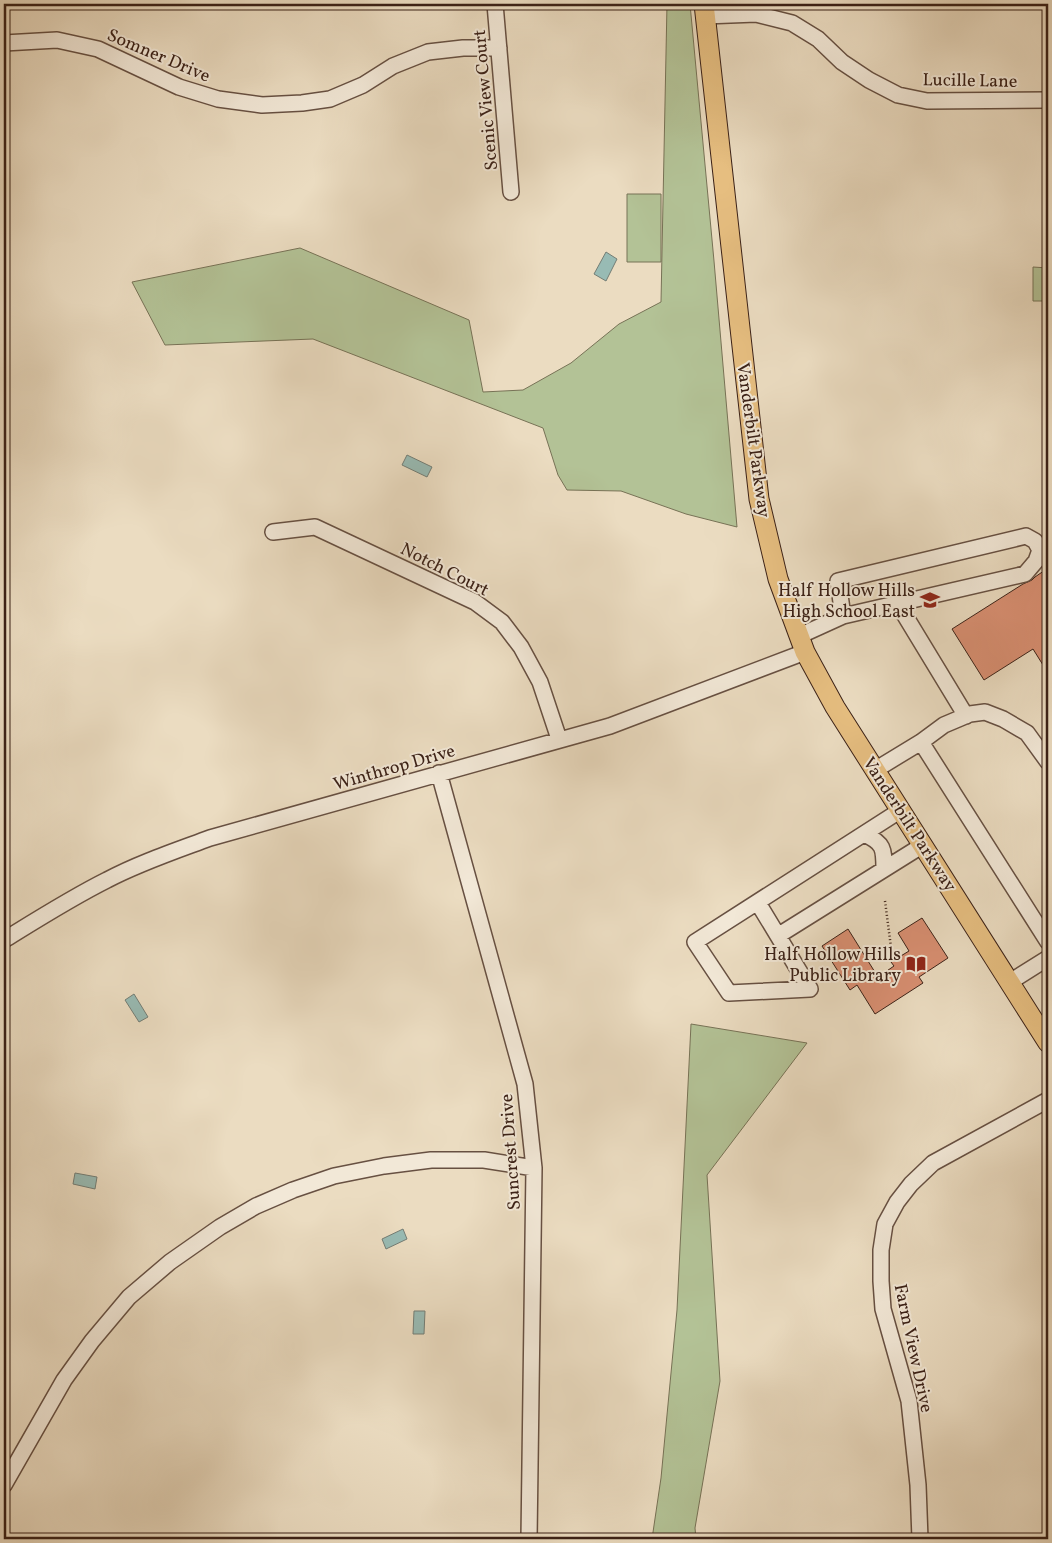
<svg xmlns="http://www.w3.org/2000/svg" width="1052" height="1543" font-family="Vollkorn,serif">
	<rect width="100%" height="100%" fill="#ebdcc1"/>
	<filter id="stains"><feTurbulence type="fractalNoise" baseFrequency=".004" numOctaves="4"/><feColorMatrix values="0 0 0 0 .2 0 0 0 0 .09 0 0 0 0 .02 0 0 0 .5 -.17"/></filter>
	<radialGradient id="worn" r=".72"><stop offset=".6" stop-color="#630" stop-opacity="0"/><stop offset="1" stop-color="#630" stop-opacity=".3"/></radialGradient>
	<path fill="#b3c296" stroke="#777256" d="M667,4H690L714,261L737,527L686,514L621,491L567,490L558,475L543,428L313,339L165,345L132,282L300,248L469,320L483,392L523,390L571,363L619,324L661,302Z
		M627,194H661V262H627Z
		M1033,267L1048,268V301H1033Z
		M691,1024L807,1043L707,1175L720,1381L695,1528L696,1539H652L661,1478L677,1310Z"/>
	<path fill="#98bbb4" stroke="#737d75" d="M606,252L617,259L606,281L594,274Z
		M407,455L432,467L427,477L402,465Z
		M134,994L148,1017L139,1022L125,1000Z
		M75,1173L97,1177L95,1189L73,1184Z
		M403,1229L407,1239L386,1249L382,1239Z
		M414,1311H425L424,1334H413Z"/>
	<path fill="#d98f72" stroke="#3b2117" d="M1048,568V673L1033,649L984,680L952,629L1023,584L1032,580L1035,577Z
		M922,918L948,958L919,977L923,983L875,1014L857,985L850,990L822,946L848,929L878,977L894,966L891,962L909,951L898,933Z"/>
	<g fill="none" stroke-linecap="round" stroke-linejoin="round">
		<defs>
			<path id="minor" d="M495,4L511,192
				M705,16L756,14L792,23L818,39L842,62L869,80L898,95L927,101L1048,100
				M4,43L57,40L98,49L179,87L218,99L262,105L302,103L330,99L363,85L393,66L428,52L463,48H499
				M273,532L315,527L475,602L502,622L521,647L540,682L559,739
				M898,604L966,716
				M799,636L843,616L1025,574L1036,561L1040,550L1035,541L1026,536L838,581L843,616
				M921,742L1048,942
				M875,770L921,742L944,725L970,714L985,712L1003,719L1027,733L1048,762
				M439,773L525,1084L534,1168L529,1539
				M864,834C884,843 884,849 884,869
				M758,903L810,989L729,993L695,942L901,810
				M779,935L923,845
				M4,940C38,919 71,898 107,880C139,863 175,851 210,838L610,726L805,652
				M1010,982L1048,958
				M4,1485L64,1380L92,1341L129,1297L170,1262L220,1227L256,1206L293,1190L334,1176L384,1166L431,1160H484L534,1168
				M920,1539L918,1485L909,1401L883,1309L881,1281V1250L885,1224L897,1202L911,1184L933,1163L1048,1100"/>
			<path id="major" d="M704,4L759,499L778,579L805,652L835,707L1048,1043"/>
		</defs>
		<use href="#minor" stroke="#675042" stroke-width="18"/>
		<use href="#major" stroke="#3b2117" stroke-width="21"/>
		<path stroke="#3b2117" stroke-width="2.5" stroke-dasharray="1 2.5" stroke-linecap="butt" d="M885,901L892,955L895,960"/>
		<use href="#minor" stroke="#f2e8d7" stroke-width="15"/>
		<use href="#major" stroke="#e6be80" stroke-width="19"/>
	</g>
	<defs>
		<symbol id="school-bare" viewBox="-9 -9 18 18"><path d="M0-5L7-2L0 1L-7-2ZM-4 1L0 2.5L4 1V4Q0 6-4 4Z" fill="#8f2418" stroke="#f2e8d7" stroke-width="2.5" paint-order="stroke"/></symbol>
		<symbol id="library-bare" viewBox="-9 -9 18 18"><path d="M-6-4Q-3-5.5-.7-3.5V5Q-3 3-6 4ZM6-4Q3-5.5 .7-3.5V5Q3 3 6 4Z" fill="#8f2418" stroke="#f2e8d7" stroke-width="2.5" paint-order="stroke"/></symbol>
	</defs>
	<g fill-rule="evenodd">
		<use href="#school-bare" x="916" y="586" width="28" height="28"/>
		<use href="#library-bare" x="902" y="950" width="28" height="28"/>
	</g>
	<g text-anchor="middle" stroke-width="4" stroke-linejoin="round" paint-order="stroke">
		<g font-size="18" fill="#3b2117" stroke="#f2e8d7">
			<text transform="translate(159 55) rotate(23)" y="6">Somner Drive</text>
			<text transform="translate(970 80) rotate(1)" y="6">Lucille Lane</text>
			<text transform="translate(485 100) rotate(-95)" y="6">Scenic View Court</text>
			<text transform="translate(754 440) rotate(82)" y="6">Vanderbilt Parkway</text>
			<text transform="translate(445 569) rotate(27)" y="6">Notch Court</text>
			<text transform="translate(394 767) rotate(-16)" y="6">Winthrop Drive</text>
			<text transform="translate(910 824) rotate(57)" y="6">Vanderbilt Parkway</text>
			<text transform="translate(510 1152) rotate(-94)" y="6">Suncrest Drive</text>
			<text transform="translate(914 1348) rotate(78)" y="6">Farm View Drive</text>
		</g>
		<g font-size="18" fill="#3b2117" stroke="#f2e8d7" text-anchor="end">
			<text x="915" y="596">Half Hollow Hills<tspan x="915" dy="21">High School East</tspan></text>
			<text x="901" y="960">Half Hollow Hills<tspan x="901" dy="21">Public Library</tspan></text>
		</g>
	</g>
	<rect width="1052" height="1543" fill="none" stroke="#ebdcc1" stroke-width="20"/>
	<rect x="5" y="5" width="1042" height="1533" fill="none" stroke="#3b2117" stroke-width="2.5"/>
	<rect x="10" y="10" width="1032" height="1523" fill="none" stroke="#3b2117"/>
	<rect width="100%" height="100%" filter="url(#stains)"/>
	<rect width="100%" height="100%" fill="url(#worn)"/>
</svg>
